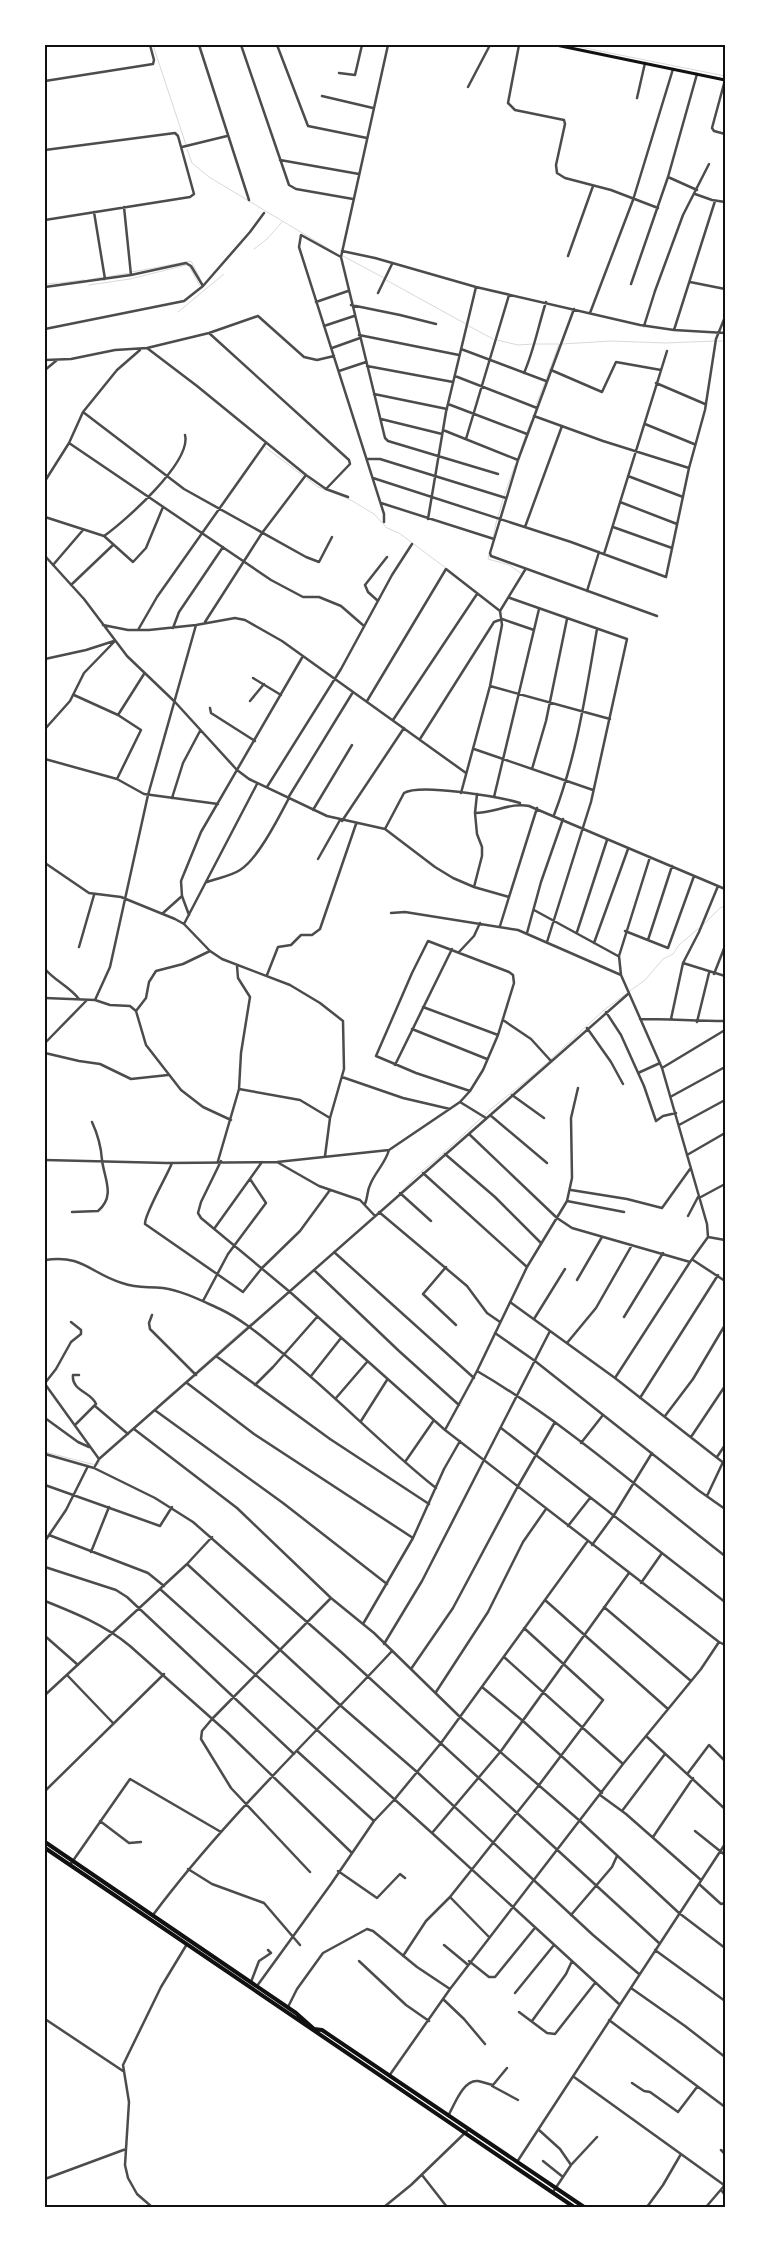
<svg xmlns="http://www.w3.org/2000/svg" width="770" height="2252" font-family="'PT Sans Narrow',sans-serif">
	<rect width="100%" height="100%" fill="#fff"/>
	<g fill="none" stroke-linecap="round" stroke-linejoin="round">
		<path stroke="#d9d9d9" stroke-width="1" d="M153,45L186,145
			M570,45L725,76
			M187,149L192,163L209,177L334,252
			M254,249L267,239L282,222
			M343,256L384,278
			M132,272L191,261L200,278
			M106,277L130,273
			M88,280L102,277
			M386,280L466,324
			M60,283L84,280
			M45,284L58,283
			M89,285L130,279L186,265L189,266L200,286
			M178,312L224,274
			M469,326L493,339
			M497,340L518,345L532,344
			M718,341H725
			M535,344H559L546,380
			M562,344L611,341L665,343L715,341
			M536,405L545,382
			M527,432L531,421
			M265,447L318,487L349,499L374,514L387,528L399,533L447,569
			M521,449L526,434
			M504,496L515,465
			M498,517L503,499
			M493,537L497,519
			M489,554L488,559L509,565L522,574
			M702,926L720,908L725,906
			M401,1192L415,1177L439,1157L491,1109L537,1072L604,1010L645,980L663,959L673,954L679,945L699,928
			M198,1370L251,1323
			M159,1405L173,1392
			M45,1452L92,1464L98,1465L100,1460"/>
		<path stroke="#4c4c4c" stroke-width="2.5" d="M199,45L249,200
			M241,45L289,185L296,189L353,199
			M277,45L308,126L367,138
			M388,45L341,257L385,438L388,441L498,474
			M519,45L508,103L515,110L564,120L565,124L556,165L557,173L565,178L611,190L658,208
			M339,73L355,75L362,45
			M725,80L712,128L714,131L725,134
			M45,81L153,64L154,60L150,45
			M468,87L490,45
			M322,96L373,108
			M637,98L645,63
			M182,147L227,136
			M45,150L175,133L178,136L194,194L190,197L45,220
			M280,160L359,174
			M668,177L697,190
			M695,194L712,200L725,202
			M124,207L131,275
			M94,212L105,279
			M342,251L375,258L476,287L640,325L674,330L725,333
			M568,256L593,186
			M341,257L301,235L299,247L384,514V522
			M690,282L725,289
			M631,284L668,177L697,74
			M203,286L250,232L264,213
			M45,287L131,275L186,263L191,266L203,286L184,301L45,329
			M378,293L392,264
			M316,302L348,291
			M351,305L400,315L436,324
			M574,309L518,460L490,553L491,556L657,616
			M590,313L633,200L673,69
			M324,326L354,316
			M644,326L655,291L683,215L709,164
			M674,330L715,201
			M209,333L349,460L350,464L326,489
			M359,335L459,355
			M147,348L209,333L258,316L304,357L317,360L334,356
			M332,348L360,338
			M461,349L546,381
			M45,360L71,359L115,350L147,348L197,386L306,475L326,489L348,497
			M367,366L453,382
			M45,370L57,360
			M551,370L602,392L616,362L661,370
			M339,371L366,362
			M524,373C534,350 538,327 546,302
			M455,376L537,408
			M656,383L705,404
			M374,394L447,409
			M448,404L527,434
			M83,412L184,489L306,557L319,562L332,537
			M534,416L603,441L689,468
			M381,419L442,434
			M645,424L694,444
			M443,430L518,460
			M466,439L509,295
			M69,443L271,580L303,597H319L341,606L364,626
			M368,459H380L506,498
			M628,476L683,497
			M373,478L571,542L666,577L689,468L705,410L716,339L725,317
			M45,481L69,443L83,412L117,370L140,350
			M620,502L677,524
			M381,503L494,539
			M45,517L104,536L133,562L146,548L163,507
			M428,519L446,412L476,287
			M525,527L562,426
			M613,527L672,548
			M104,536C124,522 192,462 185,435
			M604,554L667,351
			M45,556L84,599L127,656L175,702L237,770L249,779L327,816L385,829L435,867L453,878L474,887L509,897L500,926
			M53,565L83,530
			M71,585L113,545
			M587,591L599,552
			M510,598L627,639L591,802L547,942
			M378,601L368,592L365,585L387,557
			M500,611L525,570
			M205,622L262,533L306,475
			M103,625L128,630H149L196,625L235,618L245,620L282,641L466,773
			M173,628L179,612L223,547
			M138,630L157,597L265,444
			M45,659L86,650L114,641
			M253,678L281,695
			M490,686L610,719
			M74,695L118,715L144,674
			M250,701L264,684
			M367,701L446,569L500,611L502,625L490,686L461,793
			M210,708L211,713L255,741
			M393,720L477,594
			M45,729L70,701L84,673L114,642
			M420,739L494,622L502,619L534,630
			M474,749L593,790
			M45,759L117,779L144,794L218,804
			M532,769L546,721L567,619
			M117,779L141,730L118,715
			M267,787L341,669L392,575L412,544
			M477,794L475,813C494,813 512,802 529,806L725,889
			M494,797L539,609
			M172,798L183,763L200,731
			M288,798L353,692
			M313,810L352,745
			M554,815C577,755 586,692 597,629
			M342,821L404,728
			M385,829L404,793C420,783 500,797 520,803
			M650,857L619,956L621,975L662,1068L707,1224L708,1237
			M318,859L340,820
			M45,863L89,893L121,897L175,919L184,924L210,951L222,959L290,985L320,1003L343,1021L344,1069L330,1118L325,1156
			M207,882C218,878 231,876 240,870C258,859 279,817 289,798
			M718,886L699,932L683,963L725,976
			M474,887L482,856V847L477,834L475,813
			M509,897L537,808
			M534,910L618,956
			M163,913L182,896
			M391,913L405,912L518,930L621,975
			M189,915L182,896L181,881L201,832L303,656
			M184,924L257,784
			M625,931L668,948L694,876
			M577,932L607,840
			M527,933L541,882L563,819
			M648,940L672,866
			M594,943L628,849
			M79,947L94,895
			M459,952L474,936L480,923
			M45,969C55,981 69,986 79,999
			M714,974L725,946
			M267,975L278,947L291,945L301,935H312L320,929L356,824
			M45,998L95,1000L110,1005L130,1006L136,1011L146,1045L181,1090L203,1107L231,1120
			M95,1000L110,967L148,795L196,625
			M423,1007L498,1035
			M136,1011L146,998L149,982L156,971L183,964L210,951
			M606,1012L621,1035L644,1086L656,1121L663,1116L676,1113
			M640,1019C669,1019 697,1021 725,1021
			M671,1019L683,963
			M503,1020L531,1039L551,1061
			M697,1022L709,973
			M587,1028L611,1062L623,1084
			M412,1029L487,1059
			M45,1043L87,1000
			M45,1053L79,1061L100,1064L131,1079L168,1075
			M395,1065L452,949
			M662,1068L725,1030
			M638,1073L660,1063
			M342,1077L403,1098L450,1109
			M239,1089L300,1100L330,1118
			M512,1095L544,1118
			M672,1096L725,1067
			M460,1102L486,1118
			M490,1115L547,1163
			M679,1125L725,1100
			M469,1134L557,1218L572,1228L690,1262L708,1237L725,1240
			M445,1154L495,1197L541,1243
			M687,1155L725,1133
			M45,1160L167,1163L277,1162L389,1150L460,1102L470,1091L483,1070L498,1035L514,983L513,975L509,972L428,941L412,973L376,1056L416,1073L470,1091
			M218,1161L239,1089L241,1053L250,997L238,978L237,966
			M221,1161L201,1202L198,1213L201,1218L290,1292L445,1430L719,1642L701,1669L623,1764L450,1989L417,1967L373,1931L367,1929L323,1953L297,1989L288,2007
			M277,1162L319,1186L360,1200L375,1216
			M172,1163C167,1176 144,1215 145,1224L243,1292L262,1268L300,1231L330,1190
			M423,1173L527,1267
			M571,1190L627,1199L662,1208L690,1169
			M400,1193L431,1221
			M699,1198L725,1184
			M567,1201L624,1212
			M365,1204C368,1197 367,1191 370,1185C375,1172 385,1164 389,1150
			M72,1212L98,1211C116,1196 104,1178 102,1160C101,1145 98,1135 92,1122
			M379,1212L467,1286L487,1313L500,1322
			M688,1216L698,1197
			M214,1229L262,1162
			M334,1252L474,1378
			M45,1260C83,1254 91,1274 122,1283C139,1289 147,1286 163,1288C183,1291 202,1301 220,1309C245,1321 263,1338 285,1355C337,1397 383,1446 436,1488
			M693,1260L725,1281
			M446,1267L423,1294L456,1325
			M314,1270L399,1351L459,1405
			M577,1280L602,1237
			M203,1301L228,1254L266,1203L250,1179
			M510,1302L615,1378L725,1464
			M152,1315L149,1323L150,1329L196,1375
			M624,1317L663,1253
			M534,1319L565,1269
			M495,1333L535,1361L698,1490L725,1509
			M567,1343L596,1308L632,1245
			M216,1356L330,1439L429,1504
			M477,1371C566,1423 644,1493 725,1556
			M311,1376L341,1338
			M615,1378L690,1262
			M45,1383L56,1369L71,1342L81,1334V1330L71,1322
			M187,1383L254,1434L413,1538
			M45,1384L99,1459
			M255,1385L273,1367L317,1317
			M336,1398L367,1362
			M640,1398L718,1275
			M95,1406L128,1434
			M156,1411L283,1503L387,1584
			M665,1416L693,1379L725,1325
			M45,1418L78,1442L89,1447
			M361,1421L387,1380
			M76,1424L96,1404C92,1392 71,1391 73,1375H79
			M501,1428L725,1602
			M134,1429L237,1508L331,1598L374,1633L460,1717L580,1821L679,1913L725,1948
			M445,1430L477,1371L527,1267L567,1201L572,1178L571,1118L578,1088
			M691,1437L725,1386
			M581,1443L603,1415
			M45,1454L94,1468L155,1498L193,1522L340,1651L659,1943
			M717,1457L725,1445
			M405,1462L434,1420
			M94,1468L99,1459L628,994
			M45,1485L160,1526L172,1507
			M707,1496L723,1462
			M568,1526L590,1498
			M49,1535L148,1573L164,1586
			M45,1541L66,1510L88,1466
			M592,1545L614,1515L652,1453
			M91,1552L109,1507
			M187,1564L341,1706L417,1772L593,1935L639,1974
			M45,1567L116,1590L127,1597L294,1754
			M641,1583L662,1553
			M160,1589L432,1833L501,1751L629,1573
			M545,1600L668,1709
			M45,1601C75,1613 105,1625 130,1646L227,1732L351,1852
			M604,1607L691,1681
			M363,1624L413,1538L444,1469L460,1441
			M45,1636L78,1665
			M719,1642L725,1645
			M384,1644L422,1581L550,1331
			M504,1657L623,1764
			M411,1669L453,1608L518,1486L555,1422
			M67,1675L113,1723
			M482,1687L523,1721L602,1793
			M436,1692L488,1612L523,1542L546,1509
			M45,1695L187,1564L212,1537
			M646,1736L725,1809
			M297,1751L374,1821
			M688,1773L709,1745L725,1761
			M45,1791L164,1674
			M600,1795L626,1814L701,1880
			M622,1811L665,1754
			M100,1821L129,1843L141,1842
			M695,1831L725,1855
			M432,1833L619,2004
			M653,1837L693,1778
			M70,1865L130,1779L221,1832
			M188,1869L212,1884L264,1903L300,1945
			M338,1871L377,1898L400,1874L405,1878
			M310,1872L231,1788L201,1739L202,1731L212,1719L330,1599
			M699,1884L721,1904L725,1903
			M153,1915C224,1820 311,1738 392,1651
			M571,1915L612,1867L617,1856
			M489,1937L450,1897L539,1785L603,1700L524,1628
			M444,1945L467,1964
			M655,1950L725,2001
			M403,1956L426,1921L450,1897
			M359,1961L406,2005L429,2021
			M469,1961L489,1977H495L534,1929
			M251,1982L259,1961L271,1953L268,1950
			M257,1986L331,1884L374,1821L394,1800L441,1743L587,1542
			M631,1988L685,2026L725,2057
			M515,1993L554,1945
			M443,1999L464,2019L485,2044
			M519,2012L547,2033L555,2034L595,1983
			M45,2019L123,2071
			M609,2020L725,2107
			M532,2021L566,1974L572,1961
			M389,2076L450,1989
			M574,2077L724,2185
			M632,2083L644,2091L650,2092L678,2112L697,2087
			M492,2086L518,2100
			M448,2116C454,2106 463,2079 478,2081C483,2082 488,2084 493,2085L507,2068
			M539,2130L560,2149L571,2165
			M721,2150L725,2154
			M543,2161L563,2177
			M517,2162L725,1844
			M422,2175L447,2207
			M45,2179L126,2149
			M721,2190L725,2195
			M553,2192L571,2165L597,2137
			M152,2207L137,2194L128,2178L125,2165L129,2102L123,2065L161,1987L187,1944
			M174,2207H178
			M384,2207L411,2185L469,2129
			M647,2207L663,2185L681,2154
			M706,2207L724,2186"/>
		<path stroke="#111" stroke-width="3" d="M556,45L725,80"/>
		<path stroke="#111" stroke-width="4" d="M45,1842L296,2013L314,2029L322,2030L584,2207
			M45,1848L574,2207"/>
	</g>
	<rect width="770" height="2252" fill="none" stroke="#ffffff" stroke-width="92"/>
	<rect x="46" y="46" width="678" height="2160" fill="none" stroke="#111" stroke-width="2"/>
</svg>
